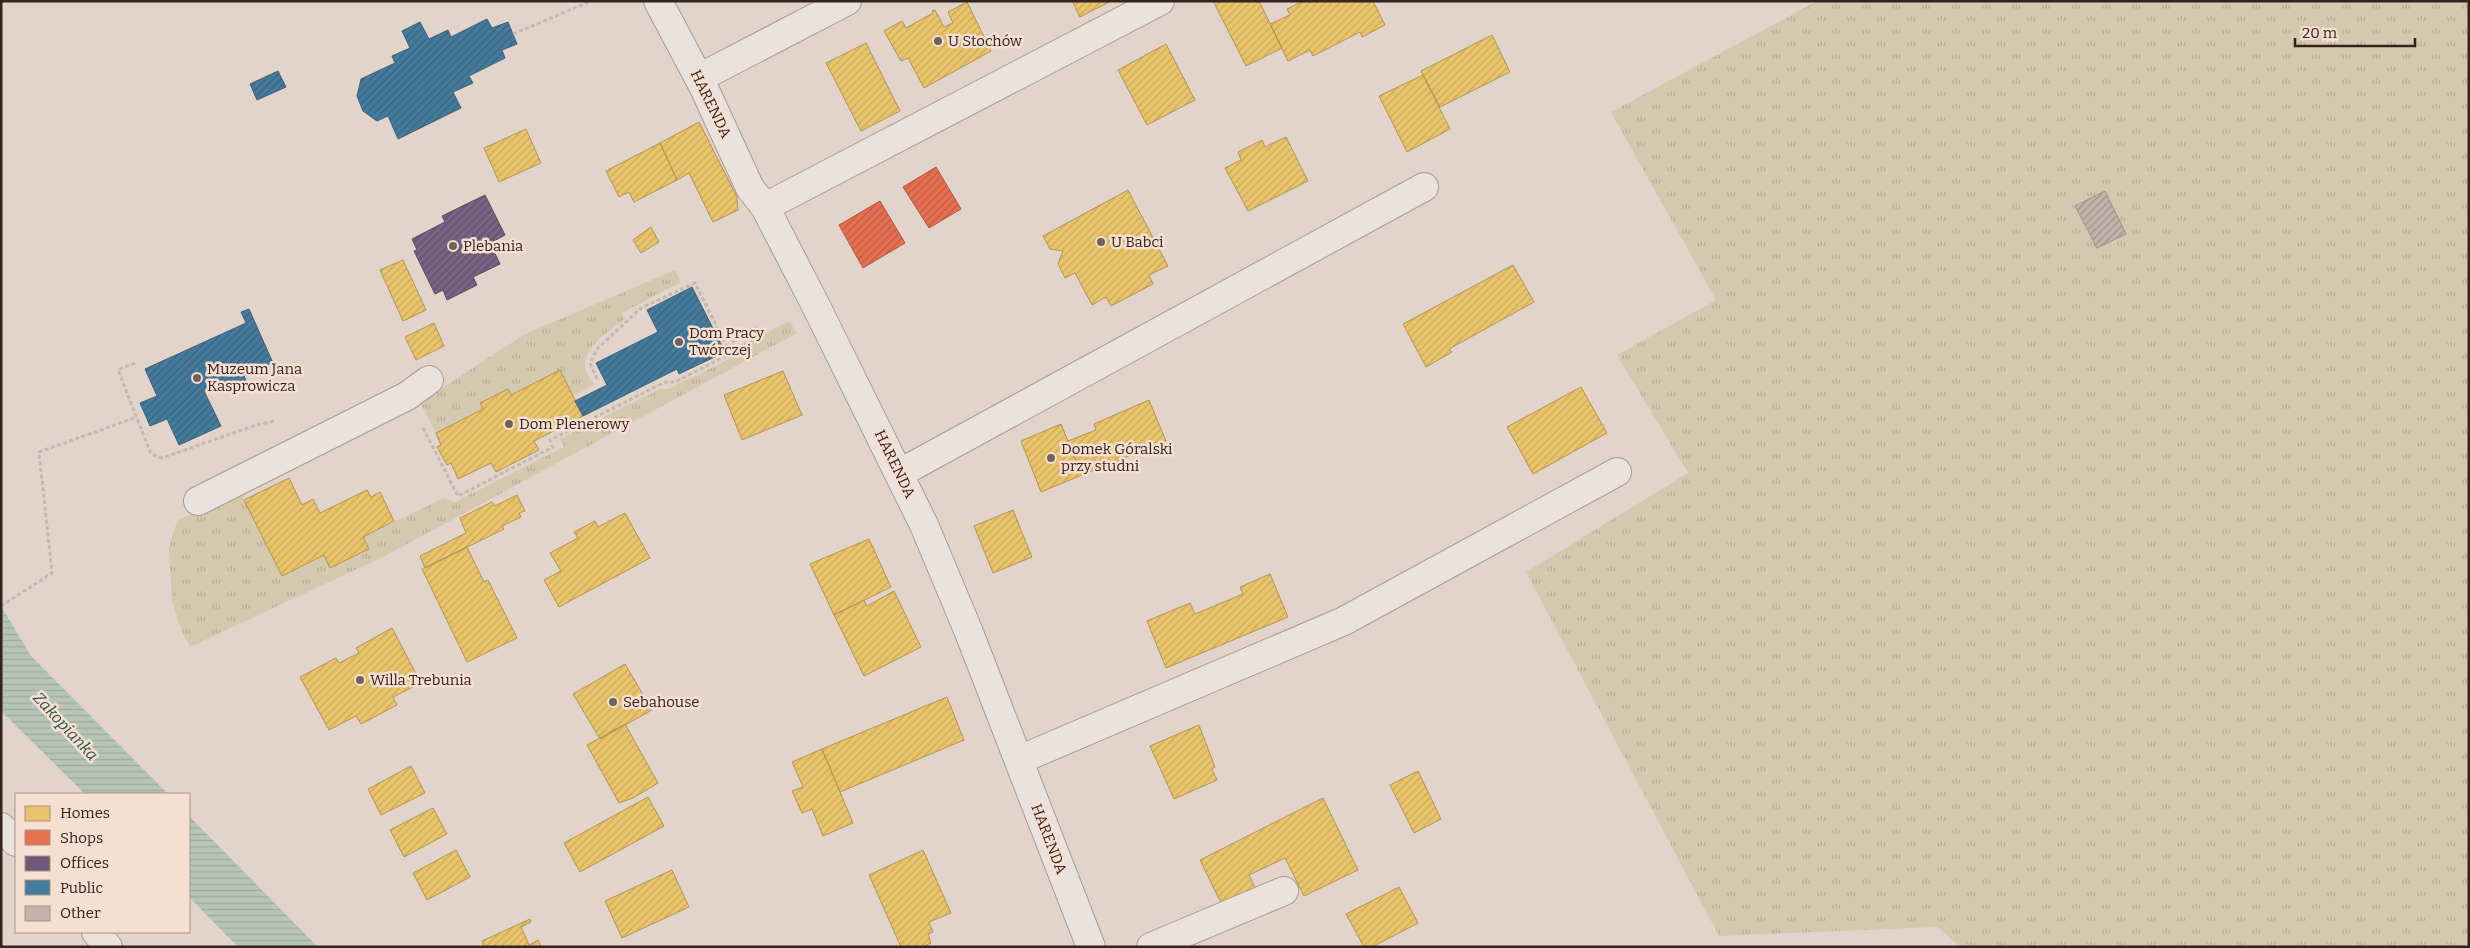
<svg xmlns="http://www.w3.org/2000/svg" width="2470" height="948" font-family="Bitter,serif">
	<defs>
		<pattern id="grass-tufts" width="24" height="20" patternUnits="userSpaceOnUse" patternTransform="scale(1.25)"><rect width="24" height="20" fill="#d4c9ae"/><path d="M3 7l-1-3M5 7V3M7 7l1-3M15 17l-1-3M17 17v-4M19 17l1-3" fill="none" stroke="#b7ac95"/></pattern>
		<pattern id="water-rules" width="6" height="5" patternUnits="userSpaceOnUse" patternTransform="scale(1.25)"><rect width="6" height="5" fill="#b6c5b7"/><path d="M0 2.5h6" fill="none" stroke="#9da99d"/></pattern>
		<pattern id="homes-hatch" width="6" height="6" patternUnits="userSpaceOnUse" patternTransform="scale(1.25)"><rect width="6" height="6" fill="#e9c46a"/><path d="M-1 1l2-2M0 6l6-6M5 7l2-2" fill="none" stroke="#c8a85b"/></pattern>
		<pattern id="shops-hatch" width="6" height="6" patternUnits="userSpaceOnUse" patternTransform="scale(1.25)"><rect width="6" height="6" fill="#e76f51"/><path d="M-1 1l2-2M0 6l6-6M5 7l2-2" fill="none" stroke="#bc5b43"/></pattern>
		<pattern id="offices-hatch" width="6" height="6" patternUnits="userSpaceOnUse" patternTransform="scale(1.25)"><rect width="6" height="6" fill="#6d597a"/><path d="M-1 1l2-2M0 6l6-6M5 7l2-2" fill="none" stroke="#82728a"/></pattern>
		<pattern id="public-hatch" width="6" height="6" patternUnits="userSpaceOnUse" patternTransform="scale(1.25)"><rect width="6" height="6" fill="#457b9d"/><path d="M-1 1l2-2M0 6l6-6M5 7l2-2" fill="none" stroke="#3a647f"/></pattern>
		<pattern id="building-hatch" width="6" height="6" patternUnits="userSpaceOnUse" patternTransform="scale(1.25)"><rect width="6" height="6" fill="#c6b2ac"/><path d="M-1 1l2-2M0 6l6-6M5 7l2-2" fill="none" stroke="#a2908b"/></pattern>
	</defs>
	<rect width="100%" height="100%" fill="#e2d4cb"/>
	<path fill="url(#grass-tufts)" d="M1817,1H2469V947H1960L1938,927L1719,936L1526,572L1688,473L1617,355L1716,300L1611,112Z
		M675,270L681,282L622,313L625,319C611,330 583,346 585,367C586,373 591,379 594,385L573,396L560,371L511,395L508,389L483,409L436,433L421,404L426,399L523,335Z
		M790,321L795,331L799,332L387,555L190,647L178,622L172,600L169,548L177,521L239,489L282,575L324,555L330,568L369,550L363,537L444,498L455,502L564,447L560,439L660,389H669L733,357L737,347Z"/>
	<path fill="url(#water-rules)" d="M1,606L31,656L168,794H85L1,711Z
		M189,816L318,947H238L189,897Z"/>
	<path fill="url(#homes-hatch)" stroke="#b39353" d="M1072,1H1111L1080,17Z
		M1213,1H1259L1282,48L1246,66Z
		M1303,1H1373L1385,25L1362,37L1360,32L1313,56L1310,50L1288,61L1270,24L1290,15L1287,9Z
		M967,2L991,51L924,88L908,58L901,61L884,31L902,21L906,28L933,13L932,11L935,10L944,27L953,23L948,12Z
		M1492,35L1510,72L1440,107L1421,71Z
		M866,43L900,111L861,131L826,63Z
		M1166,44L1195,100L1147,125L1118,70Z
		M1423,75L1450,129L1407,152L1379,96Z
		M699,122L737,197L738,210L713,222L689,173L677,180L660,143Z
		M526,129L541,163L499,182L484,148Z
		M1286,137L1308,181L1248,211L1225,168L1241,160L1238,152L1262,140L1265,147Z
		M660,143L677,180L634,202L629,192L619,197L606,171Z
		M1128,190L1168,266L1149,275L1153,284L1111,306L1106,297L1092,305L1075,273L1065,278L1058,264L1063,251L1050,249L1043,236Z
		M651,227L659,242L641,253L633,240Z
		M403,260L426,310L403,321L380,270Z
		M1513,265L1534,302L1449,349L1452,352L1426,367L1403,324Z
		M434,323L444,346L416,360L405,337Z
		M560,370L583,416L534,441L539,450L496,472L491,463L458,479L451,463L447,465L437,447L441,445L436,433L483,409L480,403L508,389L511,395Z
		M783,371L802,415L742,440L724,395Z
		M1581,387L1607,433L1533,474L1507,427Z
		M1149,400L1166,441L1082,475L1068,441L1096,430L1094,424Z
		M1061,424L1082,475L1041,492L1021,441Z
		M289,478L302,505L313,499L320,513L367,490L371,497L380,492L394,521L363,537L369,549L330,568L324,555L282,576L244,500Z
		M517,495L525,511L519,513L521,517L502,526L504,529L425,568L420,556L466,533L460,518L492,502L495,506Z
		M1013,510L1032,557L993,573L974,526Z
		M625,513L650,558L559,607L544,580L561,571L550,553L578,538L574,532L595,521L598,527Z
		M869,539L891,587L834,615L810,564Z
		M467,547L484,582L488,580L517,638L467,662L422,569Z
		M1270,574L1288,617L1166,668L1147,621L1190,603L1195,614L1243,594L1240,587Z
		M894,591L921,647L864,676L834,615L864,600L867,606Z
		M392,628L421,683L393,697L397,705L361,724L356,716L329,730L300,677L336,658L339,663L359,653L356,648Z
		M625,664L652,710L600,739L573,694Z
		M947,697L964,740L840,792L822,749Z
		M625,724L658,783L633,798L619,803L587,745Z
		M1199,725L1215,767L1212,769L1217,780L1174,799L1150,746Z
		M822,749L853,823L823,836L812,809L802,813L792,791L803,787L792,762Z
		M411,766L425,793L381,815L368,789Z
		M1418,771L1441,819L1414,833L1390,785Z
		M648,797L664,826L580,872L564,843Z
		M1323,798L1358,870L1304,896L1285,858L1249,875L1256,889L1222,905L1200,860Z
		M433,808L447,834L404,857L390,830Z
		M456,850L470,877L427,900L413,873Z
		M923,850L951,913L929,922L933,932L928,934L931,943L922,947H901L869,875Z
		M672,870L689,907L622,938L605,901Z
		M1399,887L1418,923L1372,947H1364L1346,914Z
		M530,919L531,922L521,927L529,945L538,940L541,947H484L482,941Z"/>
	<path fill="url(#shops-hatch)" stroke="#b25841" d="M936,167L961,209L929,228L903,187Z
		M880,201L905,243L863,268L839,225Z"/>
	<path fill="url(#offices-hatch)" stroke="#5c485e" d="M485,195L505,235L490,243L500,264L473,277L477,285L447,300L443,290L435,294L414,251L417,250L412,239L445,222L442,216Z"/>
	<path fill="url(#public-hatch)" stroke="#406077" d="M487,19L492,28L508,22L517,44L502,50L505,58L469,76L473,83L453,92L461,108L398,139L388,116L377,121L363,111L357,96L361,79L395,63L392,56L410,48L402,31L420,22L429,39L448,30L451,37Z
		M278,71L286,87L257,100L250,84Z
		M692,287L725,352L679,374L677,369L583,416L575,401L607,385L596,363L658,332L647,310Z
		M249,309L273,363L244,376L248,385L235,391L230,380L205,393L221,426L179,445L167,419L150,426L140,403L157,396L145,369L246,323L241,312Z"/>
	<path fill="url(#building-hatch)" stroke="#a2908b" d="M2105,191L2126,234L2097,248L2075,206Z"/>
	<g fill="none" stroke-linecap="round" stroke-linejoin="round">
		<defs>
			<path id="minor" d="M658,1L704,88L750,188L765,207L816,306L924,525L968,630L1091,947
				M699,78L847,1
				M765,207L1160,1
				M900,473L1424,187
				M198,501L407,396L429,380
				M1019,760L1344,621L1617,472
				M1,827L16,842
				M96,932L108,947
				M1151,947L1284,891"/>
		</defs>
		<use href="#minor" stroke="#a79a94" stroke-width="30"/>
		<path stroke="#c3b9b3" stroke-width="3" stroke-dasharray="4 2.5" stroke-linecap="butt" d="M513,34L591,1
			M135,363L118,370L151,454L162,458L256,425L275,421
			M597,379L590,363L597,349L641,308L695,283L730,353
			M423,428L458,496L553,447L550,440L665,382H675L730,354L734,340L758,327
			M1,606L52,573L39,452L137,417"/>
		<use href="#minor" stroke="#eae2dc" stroke-width="28"/>
	</g>
	<g fill="#72605a" stroke="#f4dfd0" stroke-width="2">
		<circle cx="938" cy="41" r="5"/>
		<circle cx="1101" cy="242" r="5"/>
		<circle cx="453" cy="246" r="5"/>
		<circle cx="679" cy="342" r="5"/>
		<circle cx="197" cy="378" r="5"/>
		<circle cx="509" cy="424" r="5"/>
		<circle cx="1051" cy="458" r="5"/>
		<circle cx="360" cy="680" r="5"/>
		<circle cx="613" cy="702" r="5"/>
	</g>
	<g text-anchor="middle" stroke-width="5" stroke-linejoin="round" paint-order="stroke">
		<g font-size="15" fill="#35221d" stroke="#f4dfd0" text-anchor="start">
			<text x="948" y="46">U Stochów</text>
			<text x="1111" y="247">U Babci</text>
			<text x="463" y="251">Plebania</text>
			<text x="689" y="338">Dom Pracy<tspan x="689" dy="17">Twórczej</tspan></text>
			<text x="207" y="374">Muzeum Jana<tspan x="207" dy="17">Kasprowicza</tspan></text>
			<text x="519" y="429">Dom Plenerowy</text>
			<text x="1061" y="454">Domek Góralski<tspan x="1061" dy="17">przy studni</tspan></text>
			<text x="370" y="685">Willa Trebunia</text>
			<text x="623" y="707">Sebahouse</text>
		</g>
		<g font-size="15" fill="#35221d" stroke="#f4dfd0">
			<text transform="translate(711 104) rotate(64)" y="5">HARENDA</text>
			<text transform="translate(895 464) rotate(64)" y="5">HARENDA</text>
			<text transform="translate(1049 839) rotate(69)" y="5">HARENDA</text>
		</g>
		<g font-size="16" font-style="italic" fill="#2d5446" stroke="#f4dfd0">
			<text transform="translate(66 726) rotate(47)" y="6">Zakopianka</text>
		</g>
	</g>
	<rect width="2470" height="948" fill="none" stroke="#35221d" stroke-width="5"/>
	<rect x="15" y="793" width="175" height="140" fill="#f4dfd0" stroke="#a89388"/>
	<rect x="25" y="806" width="25" height="15" fill="#e9c46a" stroke="#a89388"/>
	<text x="60" y="818" font-size="15" fill="#35221d">Homes</text>
	<rect x="25" y="830" width="25" height="15" fill="#e76f51" stroke="#a89388"/>
	<text x="60" y="843" font-size="15" fill="#35221d">Shops</text>
	<rect x="25" y="856" width="25" height="15" fill="#6d597a" stroke="#a89388"/>
	<text x="60" y="868" font-size="15" fill="#35221d">Offices</text>
	<rect x="25" y="880" width="25" height="15" fill="#457b9d" stroke="#a89388"/>
	<text x="60" y="893" font-size="15" fill="#35221d">Public</text>
	<rect x="25" y="906" width="25" height="15" fill="#c6b2ac" stroke="#a89388"/>
	<text x="60" y="918" font-size="15" fill="#35221d">Other</text>
	<path d="M2295 38v8h120v-8" fill="none" stroke="#35221d" stroke-width="2.5"/>
	<text x="2302" y="38" font-size="15" fill="#35221d" stroke="#f4dfd0" stroke-width="4" paint-order="stroke">20 m</text>
</svg>
